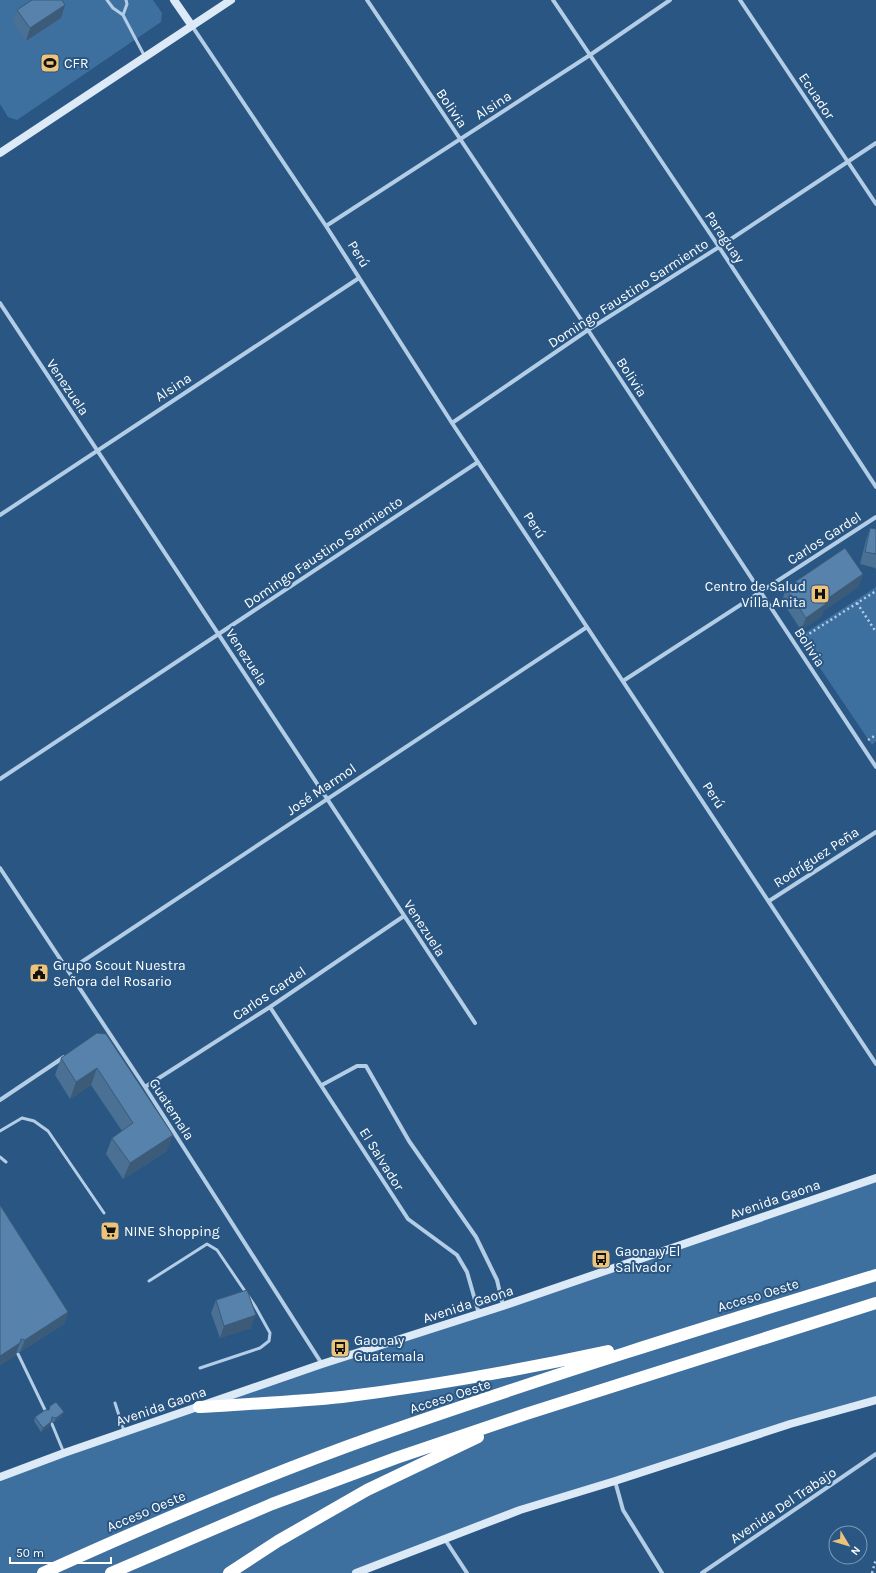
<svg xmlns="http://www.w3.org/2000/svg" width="876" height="1573" font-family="Karla,sans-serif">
	<rect width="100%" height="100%" fill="#295682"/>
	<path fill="#3e709f" d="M0,0H153L162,13L161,22L17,120L8,117L0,104Z
		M876,587V741L872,745L799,637Z
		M876,1178V1400L520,1510L356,1573H0V1477Z"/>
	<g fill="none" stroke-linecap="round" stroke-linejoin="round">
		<path stroke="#b3cde6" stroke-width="2.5" stroke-dasharray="2 3" stroke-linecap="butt" d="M857,603L876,632
			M801,639L876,591
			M868,740L876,735
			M872,1573L876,1559"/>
		<path stroke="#b3cde6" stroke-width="3" d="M107,0L113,8L123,15L145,57
			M123,15L127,4L126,0
			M0,1131L22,1118L34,1121L48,1131L104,1213
			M0,1157L6,1162
			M149,1281L207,1244L217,1250L255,1306L270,1333L269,1341L260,1348L200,1368
			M18,1354L46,1412
			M115,1403L124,1431
			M52,1424L64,1453"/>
		<path stroke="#b3cde6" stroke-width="4" d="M367,0L588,330L876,767
			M553,0L719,247L876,487
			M740,0L876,204
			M192,26L326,226L452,423L876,1064
			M326,226L590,55L670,0
			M0,303L475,1023
			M452,423L588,330L719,247L876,143
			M0,515L359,278
			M623,681L876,517
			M0,779L478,462
			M0,868L145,1087L322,1364
			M769,901L876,832
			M68,971L587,627
			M270,1007L408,1219L457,1255L467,1272L479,1314
			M322,1085L357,1066H366L409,1141L476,1237L497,1280L503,1306
			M145,1087L270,1007L404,916
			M0,1100L64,1057
			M615,1481L623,1510L662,1573
			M444,1538L467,1573
			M702,1573L876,1454"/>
		<path stroke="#dce9f6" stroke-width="8" d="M174,0L192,26
			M0,153L231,0
			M0,1477L64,1453L322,1364L503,1306L876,1178
			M356,1573L520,1510L615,1481L790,1424L876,1400"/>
		<path stroke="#fff" stroke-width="12" d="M199,1407C247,1404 294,1402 342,1397C431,1386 520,1370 608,1351
			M43,1573C153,1523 263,1476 376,1436C541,1378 709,1326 876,1275
			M111,1573L272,1504L396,1458L526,1414L876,1303
			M229,1573L278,1541L367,1490L478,1437"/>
	</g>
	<path fill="#4a7094" d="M17,10L61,18L26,41L13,22Z
		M870,528L876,529V569L875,568L860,564L866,540Z
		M863,574L858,587L823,611L821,617L801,630L782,601L786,588Z
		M97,1033L167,1151L123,1179L106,1154L112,1138L122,1131L91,1085L70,1099L55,1075L61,1058Z
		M0,1205L68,1312L64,1324L20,1352H17L15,1356Z
		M216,1300L251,1328L220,1338L211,1313Z
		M50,1406L62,1416L54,1422H51L50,1426L41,1432L34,1421L35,1417L49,1410Z"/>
	<path fill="#3c5b78" d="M65,5L61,18L26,41L30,28Z
		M863,574L858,587L823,611L821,617L801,630L806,618L824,601Z
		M97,1068L91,1085L70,1099L76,1082Z
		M173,1135L167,1151L123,1179L130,1163Z
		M68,1312L64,1324L20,1352L25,1340Z
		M256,1315L251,1328L220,1338L224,1326Z
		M20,1343L15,1356L0,1366V1356Z
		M64,1412L62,1416L54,1422L56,1418Z
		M51,1422L50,1426L41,1432L43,1428Z"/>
	<path fill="#5682ac" stroke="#3c5b78" d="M32,0H62L65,5L30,28L17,10Z
		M870,528L876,529V554L865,552Z
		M845,548L863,574L824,601L826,604L806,618L786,588Z
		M97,1033L106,1034L173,1135L130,1163L112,1138L133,1123L97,1068L76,1082L61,1058Z
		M0,1205L68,1312L25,1340L21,1339L20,1343L0,1356Z
		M247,1290L256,1315L224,1326L216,1300Z
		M56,1402L64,1412L56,1418L52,1417L51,1422L43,1428L35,1417L45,1410H49L50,1406Z"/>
	<defs>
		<symbol id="stadium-square" viewBox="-11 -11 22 22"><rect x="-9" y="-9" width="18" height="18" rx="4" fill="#edc37a" stroke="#295682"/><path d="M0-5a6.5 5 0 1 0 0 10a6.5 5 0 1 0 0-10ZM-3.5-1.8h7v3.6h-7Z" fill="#111"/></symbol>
		<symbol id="hospital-square" viewBox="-11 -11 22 22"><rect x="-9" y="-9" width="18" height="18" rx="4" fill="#edc37a" stroke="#295682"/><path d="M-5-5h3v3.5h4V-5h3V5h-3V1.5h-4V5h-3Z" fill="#111"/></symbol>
		<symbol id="civic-square" viewBox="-11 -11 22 22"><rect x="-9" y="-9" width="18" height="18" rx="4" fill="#edc37a" stroke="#295682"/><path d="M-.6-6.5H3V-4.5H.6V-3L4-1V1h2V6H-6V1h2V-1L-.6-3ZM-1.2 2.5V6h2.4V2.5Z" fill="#111"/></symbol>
		<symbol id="supermarket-square" viewBox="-11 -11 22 22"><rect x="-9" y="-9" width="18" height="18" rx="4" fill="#edc37a" stroke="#295682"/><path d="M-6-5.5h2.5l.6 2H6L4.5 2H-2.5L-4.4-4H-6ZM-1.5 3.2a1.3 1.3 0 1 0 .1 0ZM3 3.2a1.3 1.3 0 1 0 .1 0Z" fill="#111"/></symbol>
		<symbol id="bus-square" viewBox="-11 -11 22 22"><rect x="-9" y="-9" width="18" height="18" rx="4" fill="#edc37a" stroke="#295682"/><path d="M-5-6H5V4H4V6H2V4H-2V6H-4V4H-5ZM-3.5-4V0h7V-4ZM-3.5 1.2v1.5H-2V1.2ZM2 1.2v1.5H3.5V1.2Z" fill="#111"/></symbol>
	</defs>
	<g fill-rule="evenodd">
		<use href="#stadium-square" x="39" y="52" width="22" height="22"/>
		<use href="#hospital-square" x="809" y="583" width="22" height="22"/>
		<use href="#civic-square" x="28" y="962" width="22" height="22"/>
		<use href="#supermarket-square" x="99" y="1220" width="22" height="22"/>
		<use href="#bus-square" x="590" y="1248" width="22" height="22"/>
		<use href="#bus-square" x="329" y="1337" width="22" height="22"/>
	</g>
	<g text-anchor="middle" stroke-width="4" stroke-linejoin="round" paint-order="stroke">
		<g font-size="14" fill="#fff" stroke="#295682" text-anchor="start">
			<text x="64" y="68">CFR</text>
			<text x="806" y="591" text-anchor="end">Centro de Salud<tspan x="806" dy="16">Villa Anita</tspan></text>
			<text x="53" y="970">Grupo Scout Nuestra<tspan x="53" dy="16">Señora del Rosario</tspan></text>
			<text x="124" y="1236">NINE Shopping</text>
			<text x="615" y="1256">Gaona y El<tspan x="615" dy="16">Salvador</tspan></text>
			<text x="354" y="1345">Gaona y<tspan x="354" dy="16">Guatemala</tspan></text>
		</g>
		<g font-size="14" fill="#fff" stroke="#295682">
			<text transform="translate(817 96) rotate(56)" y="5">Ecuador</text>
			<text transform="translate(493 105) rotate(-33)" y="5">Alsina</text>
			<text transform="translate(452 108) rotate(56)" y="5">Bolivia</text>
			<text transform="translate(725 237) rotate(56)" y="5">Paraguay</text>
			<text transform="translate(359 254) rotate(58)" y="5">Perú</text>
			<text transform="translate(628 293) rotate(-33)" y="5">Domingo Faustino Sarmiento</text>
			<text transform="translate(632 377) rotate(57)" y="5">Bolivia</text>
			<text transform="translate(68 387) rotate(56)" y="5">Venezuela</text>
			<text transform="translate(173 387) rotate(-33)" y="5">Alsina</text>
			<text transform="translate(535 525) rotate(57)" y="5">Perú</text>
			<text transform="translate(824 538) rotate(-33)" y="5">Carlos Gardel</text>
			<text transform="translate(323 552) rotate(-34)" y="5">Domingo Faustino Sarmiento</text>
			<text transform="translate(810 647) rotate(57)" y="5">Bolivia</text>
			<text transform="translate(247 657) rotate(57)" y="5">Venezuela</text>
			<text transform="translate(321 789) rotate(-34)" y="5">José Marmol</text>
			<text transform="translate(714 795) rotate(57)" y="5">Perú</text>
			<text transform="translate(816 857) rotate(-33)" y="5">Rodríguez Peña</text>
			<text transform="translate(425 928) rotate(57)" y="5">Venezuela</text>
			<text transform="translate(269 993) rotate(-34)" y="5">Carlos Gardel</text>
			<text transform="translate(172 1109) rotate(57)" y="5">Guatemala</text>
			<text transform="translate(382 1159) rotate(58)" y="5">El Salvador</text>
			<text transform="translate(775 1199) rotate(-19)" y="5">Avenida Gaona</text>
			<text transform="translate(758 1295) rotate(-17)" y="5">Acceso Oeste</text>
			<text transform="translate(468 1304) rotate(-18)" y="5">Avenida Gaona</text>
			<text transform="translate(450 1396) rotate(-18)" y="5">Acceso Oeste</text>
			<text transform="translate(161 1406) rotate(-19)" y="5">Avenida Gaona</text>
			<text transform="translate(783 1505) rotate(-34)" y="5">Avenida Del Trabajo</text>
			<text transform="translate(146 1511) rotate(-23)" y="5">Acceso Oeste</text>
		</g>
	</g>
	<g transform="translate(848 1545) rotate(128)"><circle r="19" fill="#295682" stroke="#7f9ab4"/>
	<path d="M0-3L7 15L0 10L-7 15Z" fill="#edc37a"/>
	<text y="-6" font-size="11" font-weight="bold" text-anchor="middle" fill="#ffffff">N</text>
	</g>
	<path d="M10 1557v6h101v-6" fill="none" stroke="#ffffff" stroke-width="2"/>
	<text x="16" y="1557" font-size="12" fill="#ffffff" stroke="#295682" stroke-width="3" paint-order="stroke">50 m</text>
</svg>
